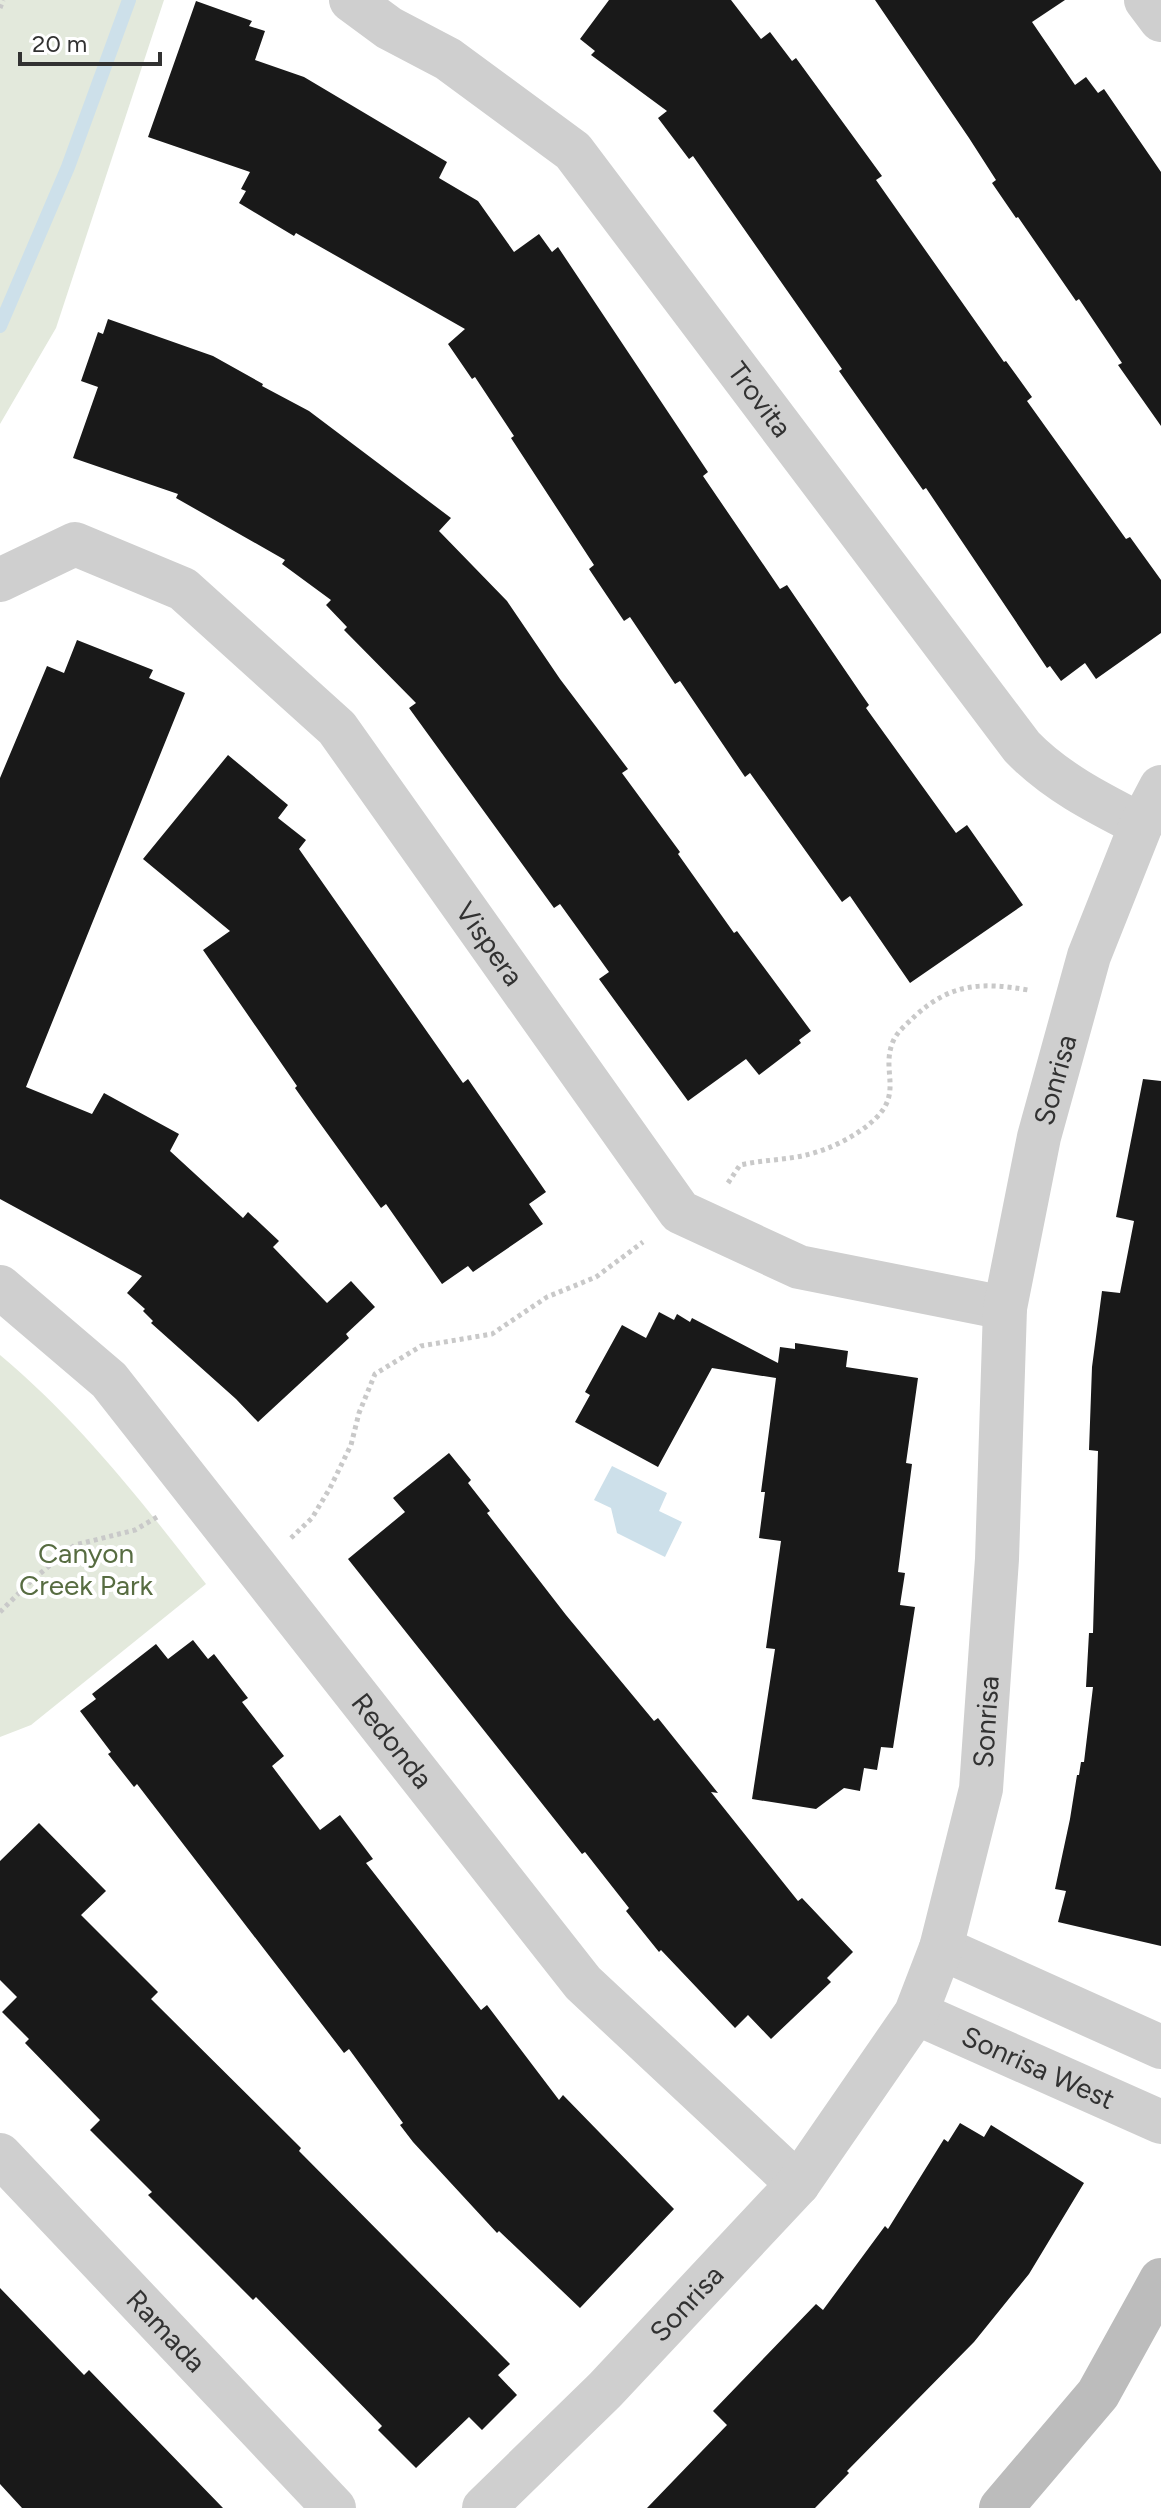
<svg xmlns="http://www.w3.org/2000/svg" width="1161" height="2508" font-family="Figtree,sans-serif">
	<rect width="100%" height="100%" fill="#fff"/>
	<path fill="#e3e9dc" d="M0,0H164L56,328L0,424Z
		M0,1355C79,1421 143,1503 206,1584L31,1725L0,1737Z"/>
	<path fill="#cde0ea" d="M612,1466L667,1493L659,1511L682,1522L665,1557L617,1533L611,1508L594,1500Z"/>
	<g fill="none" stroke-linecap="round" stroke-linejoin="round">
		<path stroke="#cde0ea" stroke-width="14" d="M0,326L68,167L129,0"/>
	</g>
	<path fill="#191919" d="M609,0H731L761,39L770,32L792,61L796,58L882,176L876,180L1004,362L1006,361L1032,397L1027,401L1126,539L1130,537L1161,580V633L1096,679L1085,663L1061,681L1050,666L1047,668L926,488L923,490L839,371L842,369L693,156L689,159L658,118L667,111L591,55L595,51L580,39Z
		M875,0H1065L1032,22L1075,85L1086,77L1098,93L1104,89L1161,172V426L1118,365L1122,363L1079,299L1076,301L1018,217L1016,218L992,183L996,180L969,138Z
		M196,1L252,21L249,26L265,31L255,60L304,77L447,162L439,178L478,201L514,252L539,234L552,252L558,247L708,472L703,476L780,589L787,585L862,695L869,705L866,708L956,833L967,825L1023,905L910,983L850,896L842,902L750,773L745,777L680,681L675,684L630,617L624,621L589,569L594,565L511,438L514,436L475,377L472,379L448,344L465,329L296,233L294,236L239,203L246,191L241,189L250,172L148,137Z
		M108,319L213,356L263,384L262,386L309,411L451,518L439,531L507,601L560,679L628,769L622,773L680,852L678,854L734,933L737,931L811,1031L799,1040L801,1043L759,1075L746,1059L688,1101L599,979L609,972L560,904L554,908L409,708L416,703L344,630L347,627L326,605L331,600L282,564L285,560L176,498L178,494L73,458L98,387L81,381L98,332L103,334Z
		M77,640L153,670L149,678L185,693L26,1087L92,1114L104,1093L179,1134L170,1151L243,1218L248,1212L279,1241L273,1247L327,1303L351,1281L375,1307L346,1334L349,1338L258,1422L236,1399L151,1323L153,1321L143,1311L145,1309L127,1293L142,1276L0,1199V778L47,666L64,673Z
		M228,755L288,805L278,818L306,840L299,849L463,1083L468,1079L546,1192L529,1204L543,1224L473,1272L468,1266L442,1284L386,1204L381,1208L314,1115L295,1088L297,1086L203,950L230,931L143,859Z
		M1143,1079L1161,1081V1946L1058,1922L1066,1891L1055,1889L1070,1819L1077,1775H1079L1081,1762H1084L1093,1687H1086L1089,1633H1093L1098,1451L1089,1450L1092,1367L1102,1291L1120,1293L1134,1221L1116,1217Z
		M659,1312L674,1320L677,1314L690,1322L692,1318L778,1363L780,1347L795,1349V1343L848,1351L846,1367L918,1378L906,1463L912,1464L898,1572L905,1573L900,1605L915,1607L893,1748L881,1747L877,1770L864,1768L860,1791L844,1788L816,1809L752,1799L775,1649L766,1648L781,1541L759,1538L765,1492H761L776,1378L712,1368L658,1467L575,1422L590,1395L585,1392L622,1325L646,1338Z
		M449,1453L471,1480L468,1483L490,1511L487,1513L566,1615L654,1721L658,1718L718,1793L711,1792L798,1901L802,1898L853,1952L827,1978L831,1982L771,2039L748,2015L735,2028L661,1950L659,1952L626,1911L629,1908L585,1852L582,1854L348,1559L405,1512L393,1498Z
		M193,1640L208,1659L214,1654L248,1698L242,1702L284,1756L272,1766L320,1830L340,1815L373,1859L366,1863L481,2010L487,2005L559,2100L563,2095L674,2209L580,2308L499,2231L497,2233L413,2142L400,2125L403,2123L349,2049L344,2053L137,1784L134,1787L108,1754L111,1752L80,1711L96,1699L92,1694L156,1644L168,1659Z
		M39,1823L106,1891L81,1915L158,1992L151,1999L301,2148L299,2151L510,2364L498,2375L517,2395L482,2430L469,2417L416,2468L378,2430L382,2426L256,2297L253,2300L148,2195L152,2192L90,2130L100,2120L25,2043L29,2039L2,2012L17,1997L0,1980V1861Z
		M960,2123L984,2137L991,2125L1084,2183L1029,2274L974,2342L847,2471L849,2473L815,2508H647L727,2425L713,2411L816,2304L823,2310L885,2226L888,2229L944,2139L948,2142Z
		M0,2288L84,2375L89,2370L223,2508H22L0,2484Z"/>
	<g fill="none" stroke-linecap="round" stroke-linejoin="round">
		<path stroke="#c9c9c9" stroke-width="5" stroke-dasharray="4 4" stroke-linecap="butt" d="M0,8L3,0
			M728,1183L740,1165C762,1160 785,1160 806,1155C829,1150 859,1135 876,1118C902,1092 882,1072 892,1044C896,1032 907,1024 915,1016C951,983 982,982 1028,990
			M291,1538L312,1518L330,1488L351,1445L359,1413L375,1374L421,1346L492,1334L547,1297L596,1277L643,1242
			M0,1612L32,1580L75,1545L135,1530L159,1516"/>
		<g stroke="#cfcfcf" stroke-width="44">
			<path id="s1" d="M351,0L389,28L448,59L573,151L1022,747C1056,782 1098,803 1141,825"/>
			<path d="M1146,0L1161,20"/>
			<path id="s2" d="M0,580L75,544L183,589L337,728L680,1212L799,1267L1005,1308"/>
			<path id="s3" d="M0,1287L109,1380L583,1983L798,2184"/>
			<path d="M941,1948L1161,2047"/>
			<path id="s4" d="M916,2013L1161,2122"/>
			<path id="s5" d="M0,2155L334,2508"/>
			<path id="s6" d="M484,2508L605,2390L798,2184L916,2013L941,1948L981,1789L997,1559L1005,1308L1039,1137L1089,956L1141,825L1161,787"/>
		</g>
		<path stroke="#bcbcbc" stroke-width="44" d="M1001,2508L1098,2394L1161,2280"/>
	</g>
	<g text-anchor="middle" stroke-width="8" stroke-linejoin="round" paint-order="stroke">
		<g font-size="28" fill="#323232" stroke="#fff">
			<text dy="10" stroke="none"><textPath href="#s1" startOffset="580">Trovita</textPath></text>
			<text dy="10" stroke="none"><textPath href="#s2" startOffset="672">Vispera</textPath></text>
			<text dy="10" stroke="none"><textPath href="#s6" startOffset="1608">Sonrisa</textPath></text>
			<text dy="10" stroke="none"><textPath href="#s6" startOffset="960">Sonrisa</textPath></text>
			<text dy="10" stroke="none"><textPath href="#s3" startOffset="602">Redonda</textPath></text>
			<text dy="10" stroke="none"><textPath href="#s4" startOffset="134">Sonrisa West</textPath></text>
			<text dy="10" stroke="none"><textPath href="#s6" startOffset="288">Sonrisa</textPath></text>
			<text dy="10" stroke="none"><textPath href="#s5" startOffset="242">Ramada</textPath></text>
		</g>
		<g font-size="28" fill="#576c41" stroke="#fff">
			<text x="86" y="1563">Canyon<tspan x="86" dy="32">Creek Park</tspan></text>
		</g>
	</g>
	<path d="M20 52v12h140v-12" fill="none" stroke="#323232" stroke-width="4"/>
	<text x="32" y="52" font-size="24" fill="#323232" stroke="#ffffff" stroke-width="6" paint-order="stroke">20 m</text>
</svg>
